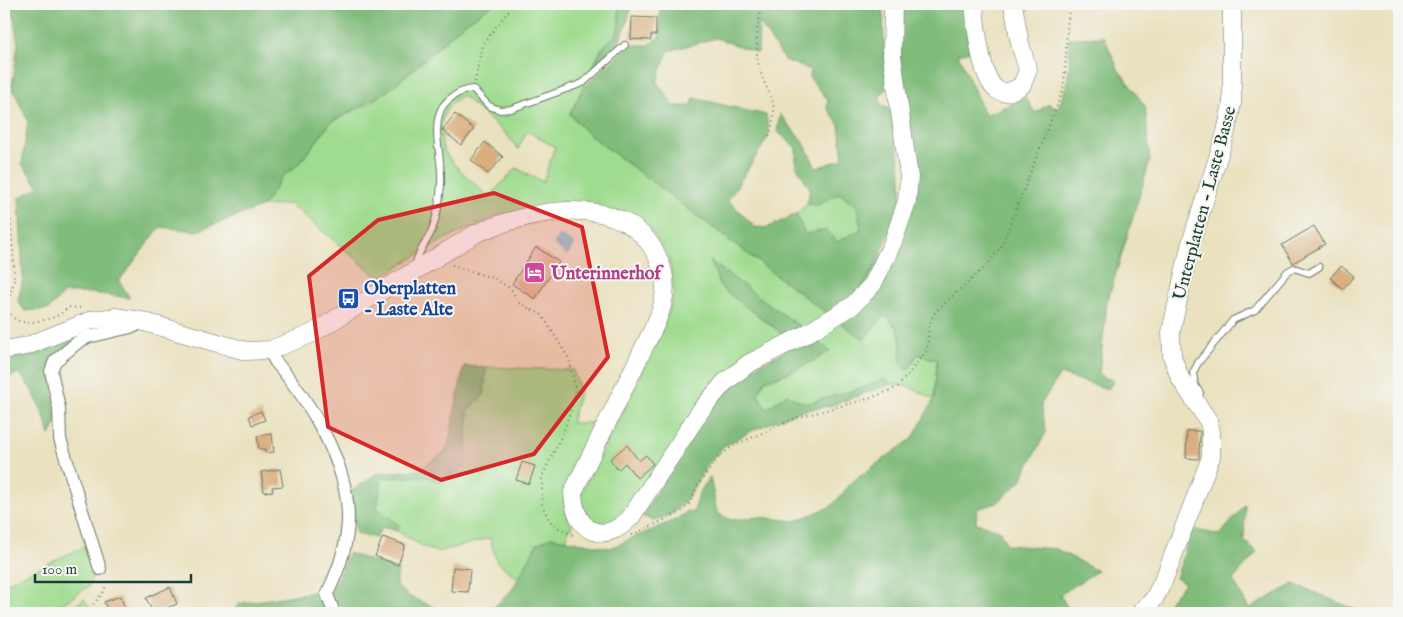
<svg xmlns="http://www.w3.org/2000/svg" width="1403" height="617" font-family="'IM FELL English',serif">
	<rect width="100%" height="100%" fill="#f6f6f2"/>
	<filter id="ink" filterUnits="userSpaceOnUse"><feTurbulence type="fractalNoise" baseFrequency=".02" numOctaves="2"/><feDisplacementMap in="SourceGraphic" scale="10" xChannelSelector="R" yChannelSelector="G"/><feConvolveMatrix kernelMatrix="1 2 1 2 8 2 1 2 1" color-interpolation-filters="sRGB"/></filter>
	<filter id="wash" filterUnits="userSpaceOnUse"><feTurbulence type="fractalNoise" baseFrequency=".0096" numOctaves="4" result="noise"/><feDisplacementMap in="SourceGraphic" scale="20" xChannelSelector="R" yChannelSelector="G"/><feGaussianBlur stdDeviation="1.12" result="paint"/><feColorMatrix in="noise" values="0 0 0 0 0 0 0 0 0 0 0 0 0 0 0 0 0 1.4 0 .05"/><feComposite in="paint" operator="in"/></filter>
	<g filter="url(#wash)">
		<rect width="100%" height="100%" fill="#eae1bf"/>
		<path fill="#a0dc90" stroke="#608c62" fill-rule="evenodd" d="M493,4H619V24L617,34L602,48L570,114L586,132L828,314L803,329L710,261L759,317L786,336L626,511C604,532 583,526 581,494L666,321L674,293L669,258L651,230L632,217L608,209L508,214L506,212L445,239L379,278L290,204L263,206L282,177L299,164L331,122L370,103L417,67L462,25ZM462,95L508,136L518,149L527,131L555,147L543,182L516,168L489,197C475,183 456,170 445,152C442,148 442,142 442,137C439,118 446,106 462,95Z
			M839,193L857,205L861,229L837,243L805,234L796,214L807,204L818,205Z
			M884,316C902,326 902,344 901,363L908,369L918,354L937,360L934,399L910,387L891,384L885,379C862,390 836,396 811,403C806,404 802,401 796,400C788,399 775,407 767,410L758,394L765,380L781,376L829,351L812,337L839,322Z
			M486,367L573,370L580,391L571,423H598C589,443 561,485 564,506C565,514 571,520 572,528L568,529L567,540L551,537L537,544L519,579L497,562L490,538L437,552L424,547L397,531L399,526L377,508L382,478L426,476L440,482L466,465L468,411L484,395Z
			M87,540L95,569L89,586L49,613H4V584L81,548Z
			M84,599L89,606L86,613H76L71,608Z"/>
		<path fill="#80bc7a" stroke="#507c57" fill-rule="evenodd" d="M12,4H494L462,25L388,91L331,122L299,164L282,177L263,206L197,231L160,227L119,281L130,298L93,293H64L49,309L25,311L18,301L23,279L19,198L39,187L22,164L28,121L12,87L18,44Z
			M619,4H632C623,39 619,47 591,72L602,48L617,34L619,24Z
			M660,4H883L884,51L888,86L879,98L882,105L892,111C895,139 903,168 901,196C899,217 874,271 861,288C851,299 840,306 828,314L586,132L570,114L584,87L620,54L633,45H649L660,36ZM759,22L784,60L810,70L809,77L828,100L827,108L839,125L843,159L816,168L805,145L780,114L777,131L796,148V165L810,189L807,204L818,205L839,193L857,205L861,229L837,242L827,230L805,234L796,214L767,228L755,227L728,200L769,136L766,115L694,98L691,106H674L657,82L668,51L716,38L758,53Z
			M899,4H967L970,51L958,54L985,115L1026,98L1035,113L1049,104L1057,109C1070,84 1070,66 1069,38L1104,37L1118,69L1145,106L1150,160L1107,303L1099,375L1114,381L1108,389L1060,374L1041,404L1046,432L1020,482L997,503L977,509L976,523L999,530L1007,545L1056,549L1097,571L1060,595L1071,613H476L490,611L512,590L537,544L551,537L610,548L677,519L688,511L694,512L699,493L710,477L717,513L731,520L759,517L796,521L832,506L852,482L913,438L934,399L937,360L918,354L908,370L901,364C902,344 902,326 884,316L864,339L839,322L913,208L917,189L899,52Z
			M710,261L803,329L786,336L721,288Z
			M74,335L75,340L50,360L56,424L50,435C43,411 35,392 19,373L4,380V359L31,354Z
			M812,337L830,351C809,364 789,374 765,380L758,394L766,409L787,394C793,398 800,403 808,403C812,403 818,400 822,399C844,393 865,388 885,379L891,384L829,406L799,411L751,431L723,447L707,465L685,501L673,513L655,521L642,516C672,468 704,402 752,370C771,357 793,348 812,337Z
			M464,366L486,367L484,395L468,411L466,465L440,482L426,476L382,478L377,508L400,526L397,531L382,527L376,538L356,534L350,492L378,473L419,470L447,450Z
			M1245,505L1244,541L1257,552L1233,580L1249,609L1294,584L1364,613H1167L1168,603L1185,583L1176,578L1192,529L1220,535Z
			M348,553L398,570L396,586L410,597L448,613H347L331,594Z
			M326,590L328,611L319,613H233L238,604Z"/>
		<path fill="#4bb5c9" stroke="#35797e" d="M560,235L574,245L567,255L554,244Z"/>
		<g id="blocks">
			<path fill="#daae7e" d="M632,17L656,18V35H651V40L631,39Z
				M455,114L474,129L461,145L442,130Z
				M485,142L503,157L488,174L471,160Z
				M1314,226L1325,244L1293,263L1282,245Z
				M536,247L559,262L535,299L512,284Z
				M1341,266L1354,276L1343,289L1330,278Z
				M261,411L265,420L252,425L249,416Z
				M1187,431H1200L1199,459L1186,458Z
				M272,434L274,452L265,453V449H259L257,436Z
				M627,445L639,461L646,455L653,464L637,478L625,463L618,470L610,459Z
				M522,462L535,466L529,484L516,480Z
				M280,469L283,486L272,487L273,491L264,492L261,472Z
				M383,537L405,545L398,565L375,556Z
				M453,567L470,569L468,592L451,591Z
				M170,587L177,604L153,613L146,598Z
				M120,596L127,613H109L104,602Z"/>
		</g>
	</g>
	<g filter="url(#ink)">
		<use href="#blocks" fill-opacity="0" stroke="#667665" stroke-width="1"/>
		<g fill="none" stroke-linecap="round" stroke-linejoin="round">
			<defs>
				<path id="lane" d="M415,267C417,252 426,244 432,230C437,217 440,198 441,184C443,163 433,135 439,115C442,101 459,90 473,89L489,106L500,110L511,109L583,83L625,45
					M1200,393L1195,385L1193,373L1198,363L1233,320L1255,310L1288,271L1294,268L1309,273L1319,267"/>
				<path id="street" d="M270,350L275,361C309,400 348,463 348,517C348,544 339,570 327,594L334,613
					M100,569L60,439L59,408L51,371L55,361L78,342L88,337L135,326L141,321"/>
				<path id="secondary" d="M974,4C975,22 981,80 997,90C1005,95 1015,90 1022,85L1028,70L1020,44L1013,4
					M4,350L27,346L92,320L116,317L141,321L246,351L270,350L311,334L475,234C529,210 625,189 657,256C669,280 666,301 655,325L573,492C574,531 603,547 631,517L701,410L724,383L748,364L806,334L852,306L873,284L893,242L907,201L909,177L892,56L893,4
					M1140,613L1154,599L1164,579L1211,457V432L1209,422L1180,378L1172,356L1171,332L1190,246L1226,132L1232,103V4"/>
			</defs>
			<use href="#lane" stroke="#667665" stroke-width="8"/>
			<use href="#street" stroke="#667665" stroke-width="14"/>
			<use href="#secondary" stroke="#667665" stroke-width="19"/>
			<path stroke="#667665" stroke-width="2" stroke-dasharray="1 4" stroke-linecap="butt" d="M762,4C757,23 754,51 760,70C769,101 781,100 769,136
				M475,82L482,45L514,4
				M4,176C8,182 15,267 14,279C13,290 5,302 10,313C16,324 27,323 38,321C50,319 59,317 68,307L83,308
				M452,265L495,279L511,289L519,303L542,315L569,359L576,392L565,428L542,477V504L549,520L557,527L575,536
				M632,535L681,512L690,503L699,483L719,457L733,446L796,418L871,398L898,387L927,350L929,325L935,312L988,264L1002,245L1063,90C1067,60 1065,34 1070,4
				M88,613C92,603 102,597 106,586"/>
			<use href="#lane" stroke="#fff" stroke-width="6"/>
			<use href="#street" stroke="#fff" stroke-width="12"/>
			<use href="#secondary" stroke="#fff" stroke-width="18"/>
		</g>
	</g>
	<path fill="#d62828" fill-opacity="0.2" stroke="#d62828" stroke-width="4" stroke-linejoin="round" d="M494,193L582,227L608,357L534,454L441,480L328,427L309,276L378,220Z"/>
	<defs>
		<symbol id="hotel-square" viewBox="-11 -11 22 22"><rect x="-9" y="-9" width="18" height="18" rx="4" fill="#d1479c" stroke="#f6f6f2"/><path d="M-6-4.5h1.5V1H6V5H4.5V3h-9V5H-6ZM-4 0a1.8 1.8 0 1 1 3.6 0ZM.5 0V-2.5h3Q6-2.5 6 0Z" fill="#fff"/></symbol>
		<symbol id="bus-square" viewBox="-11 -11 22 22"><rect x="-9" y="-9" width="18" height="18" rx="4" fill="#1a4fb4" stroke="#f6f6f2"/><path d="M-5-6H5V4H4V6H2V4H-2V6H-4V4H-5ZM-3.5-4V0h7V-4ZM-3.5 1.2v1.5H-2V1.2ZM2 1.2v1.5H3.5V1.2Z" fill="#fff"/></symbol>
	</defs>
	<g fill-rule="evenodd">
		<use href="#hotel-square" x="522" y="260" width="25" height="25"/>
		<use href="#bus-square" x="336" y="286" width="25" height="25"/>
	</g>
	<g text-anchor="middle" stroke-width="4" stroke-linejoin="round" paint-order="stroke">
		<g font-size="18" fill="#1f3d34" stroke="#f6f6f2">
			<text transform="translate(1204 203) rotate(-75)" y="6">Unterplatten - Laste Basse</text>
		</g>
		<g font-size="18" font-weight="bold" fill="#b23c85" stroke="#f6f6f2" text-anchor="start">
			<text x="551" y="279">Unterinnerhof</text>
		</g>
		<g font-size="18" font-weight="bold" fill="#164399" stroke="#f6f6f2" text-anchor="start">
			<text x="364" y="294">Oberplatten<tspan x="364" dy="21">- Laste Alte</tspan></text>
		</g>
	</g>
	<rect width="1403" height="617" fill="none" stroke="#f6f6f2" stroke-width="20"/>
	<path d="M35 574v8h156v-8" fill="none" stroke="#1f3d34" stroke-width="2.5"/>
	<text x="42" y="574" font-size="15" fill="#1f3d34" stroke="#f6f6f2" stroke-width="4" paint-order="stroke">100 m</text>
</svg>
